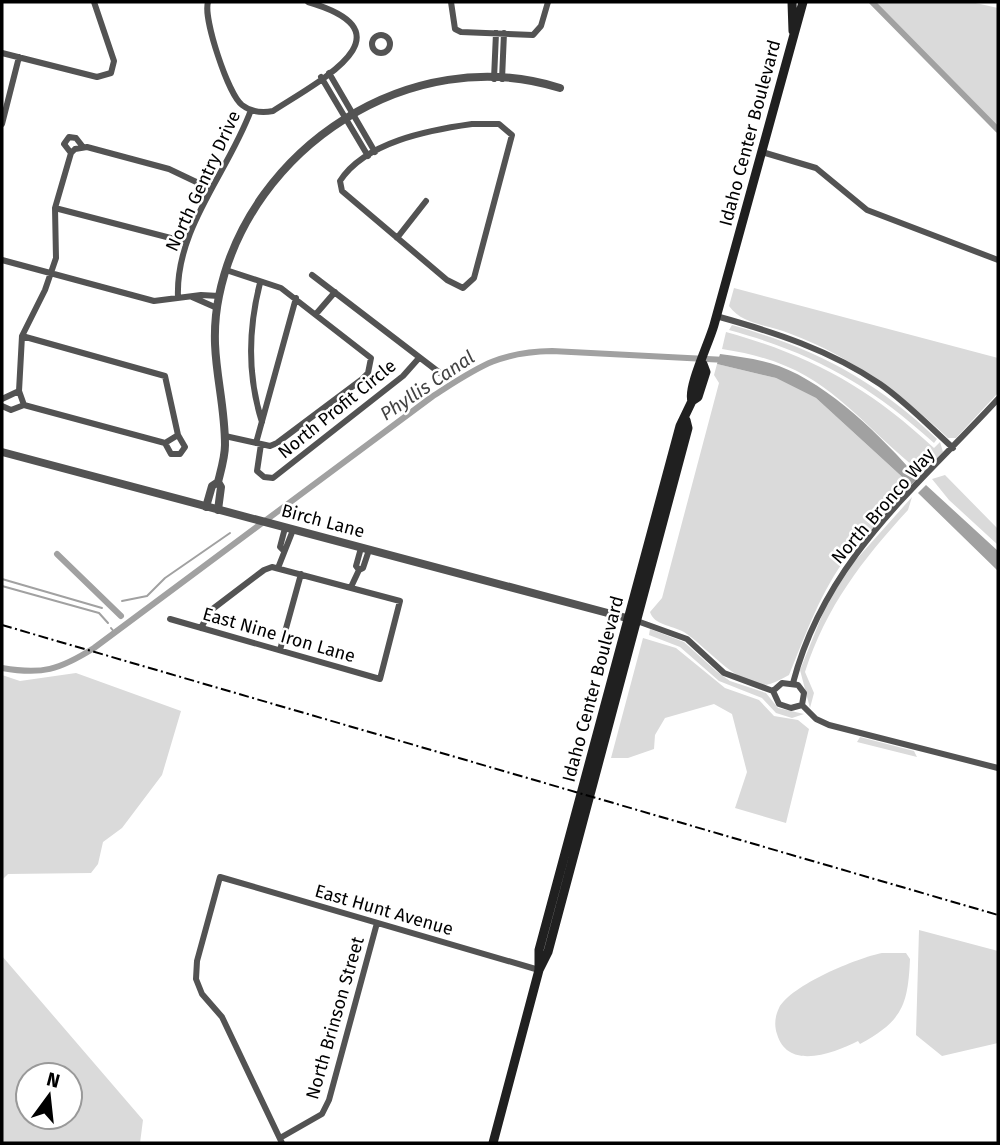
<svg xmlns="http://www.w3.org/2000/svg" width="1000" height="1145" font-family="'Fira Sans',sans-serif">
	<rect width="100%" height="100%" fill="#fff"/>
	<path fill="#dadada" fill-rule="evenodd" d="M873,2H971L998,8V128Z
		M734,288L998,358V393L956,438H948C901,394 852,357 791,334C768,324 744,326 729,306Z
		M732,325C816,349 874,379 937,439L934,443C869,384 813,353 729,330Z
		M726,332C812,356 868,387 934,448L940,442L943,452L925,472L913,466C842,406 821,364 722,349Z
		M717,364L776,378L816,398L911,485C896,511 868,530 849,554C820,592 807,632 789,675C783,678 776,682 770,684C742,692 704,644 684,632C671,625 654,625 650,612L662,598L719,383L714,375Z
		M945,475L998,529V545L949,500L932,479Z
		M912,497L908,510C862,560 826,607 805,672L814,693L810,708L800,670L827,603L854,562Z
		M650,629L684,642L716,671L730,681L766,693L778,708L804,714L792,718L776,713L762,698L719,681L680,647L649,635Z
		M643,638L676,648L725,688L759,700L774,716L798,720L809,729L786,823L735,808L747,772L732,714L714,704L665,718L655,735L654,749L628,758H611Z
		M76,673L181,711L162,775L122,828L103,842L98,864L91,873L8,874L2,880V675L20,681Z
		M860,737L914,751L917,757L857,742Z
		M919,930L998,951V1043L942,1056L916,1035Z
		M882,953H906L910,959C908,1006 902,1021 860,1044L858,1041C836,1052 788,1072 777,1034C774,1025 775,1016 779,1008C791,985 857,958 882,953Z
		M2,956L143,1120L140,1143H2ZM28,1075H70V1117H28Z"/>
	<path fill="#a1a1a1" d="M720,354C740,357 760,359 779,366C830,385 882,437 918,478L911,485L816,398L776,378L717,364Z
		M926,485L998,551V571L918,493Z"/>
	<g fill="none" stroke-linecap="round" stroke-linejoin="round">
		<path stroke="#a1a1a1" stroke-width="2" d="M2,579L102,608
			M2,586L99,613L108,623
			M122,601L147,596L165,578L230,533
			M111,628L115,633"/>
		<path stroke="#a1a1a1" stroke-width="6" d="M872,2L998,130
			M57,554L121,616
			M2,668C42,675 59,670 94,648L433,396C477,368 497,352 552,351L726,360"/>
		<path stroke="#535353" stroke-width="6" d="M208,2C203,18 228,94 242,105C251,112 262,113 273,111C319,81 415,33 308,2
			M451,2L455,29L461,32L533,35L541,26L548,2
			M372 44a9 9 0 1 1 18 0a9 9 0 1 1-18 0Z
			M2,53L97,77L111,73L114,61L94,2
			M329,73L375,152
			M321,77L368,156
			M494,79L496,33
			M502,79L504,33
			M2,124L19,57
			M472,124H499L512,135L474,278L463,288L447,280L342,191L340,181C365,142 429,130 472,124Z
			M762,152L816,168L867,210L998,260
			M71,153L64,144L69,137L76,138L83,147
			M55,208L186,242
			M397,238L426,201
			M2,260L154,301L201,295L219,296
			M312,275L440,373
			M260,283C248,330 247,375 262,422
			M192,297L217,308
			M178,298C175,228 228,173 251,110
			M316,314L335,292
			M716,316C774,332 830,350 880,384C906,402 929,426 953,448
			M22,336L165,376L178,435
			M2,399L19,391
			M24,405L19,391L22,336L45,290L56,258L55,208L71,153L75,149L87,147L169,169L211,189
			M24,405L165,443L178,435
			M2,406L11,410L24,405
			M225,436L270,446L277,443L361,380L368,373L371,358L281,288L226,270
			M165,443L171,454H180L185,447L178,435
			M256,443L296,298
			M261,444L257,471L264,477L273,478L403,376L419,358
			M283,550L280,547L285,528
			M278,568L293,530
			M359,570L356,566L361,548
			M351,587L359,570L363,568L369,550
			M170,619L380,679L400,601L272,567L264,570L210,611L201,628
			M637,621L687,639L724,673L773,691
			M280,650L301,574
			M793,683C825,560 915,489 998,399
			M773,691L782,683L798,685L804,693L802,705
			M773,691L779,704L791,708L802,705
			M802,705L816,719L829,725L998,768
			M280,1138L322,1114L329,1100L377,923
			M282,1143L222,1017L202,994L196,979L197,961L220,877L539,970"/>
		<path stroke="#535353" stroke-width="8" d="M2,452L634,620
			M206,507L212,486L218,482
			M218,510L221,487L218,482C221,470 225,457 225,445C225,392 207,353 219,296C249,148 411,41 560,88"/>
		<path stroke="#202020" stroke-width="9" d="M792,2L793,31
			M692,401L698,397L706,372L703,364
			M539,970V950L680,426L692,401C687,388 709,343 714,325L803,2
			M493,1143L539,970L548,952L688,428L686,420"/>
		<path stroke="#000" stroke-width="2" stroke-dasharray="10 3.5 2 3.5" stroke-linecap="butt" d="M2,625L998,915"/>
	</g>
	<g text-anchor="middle" stroke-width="5" stroke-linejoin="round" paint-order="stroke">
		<g font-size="18" fill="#000" stroke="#fff">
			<text transform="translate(750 133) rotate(-75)" y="6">Idaho Center Boulevard</text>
			<text transform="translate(203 181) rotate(-65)" y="6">North Gentry Drive</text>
			<text transform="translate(337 409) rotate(-39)" y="6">North Profit Circle</text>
			<text transform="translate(883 506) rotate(-49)" y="6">North Bronco Way</text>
			<text transform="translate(323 521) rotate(15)" y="6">Birch Lane</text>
			<text transform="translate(279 635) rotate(16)" y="6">East Nine Iron Lane</text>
			<text transform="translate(593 689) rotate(-75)" y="6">Idaho Center Boulevard</text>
			<text transform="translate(384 910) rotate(16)" y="6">East Hunt Avenue</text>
			<text transform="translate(335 1018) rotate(-74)" y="6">North Brinson Street</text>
		</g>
		<g font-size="19" font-style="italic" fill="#424242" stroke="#fff">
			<text transform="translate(427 385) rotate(-34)" y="7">Phyllis Canal</text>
		</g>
	</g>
	<rect width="1000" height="1145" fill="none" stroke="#000000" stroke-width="7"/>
	<g transform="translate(49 1096) rotate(15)"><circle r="33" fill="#ffffff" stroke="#999999" stroke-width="2"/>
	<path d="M0-5L12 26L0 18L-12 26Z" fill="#000000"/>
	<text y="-10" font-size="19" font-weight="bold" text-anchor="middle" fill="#000000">N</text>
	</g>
</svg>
